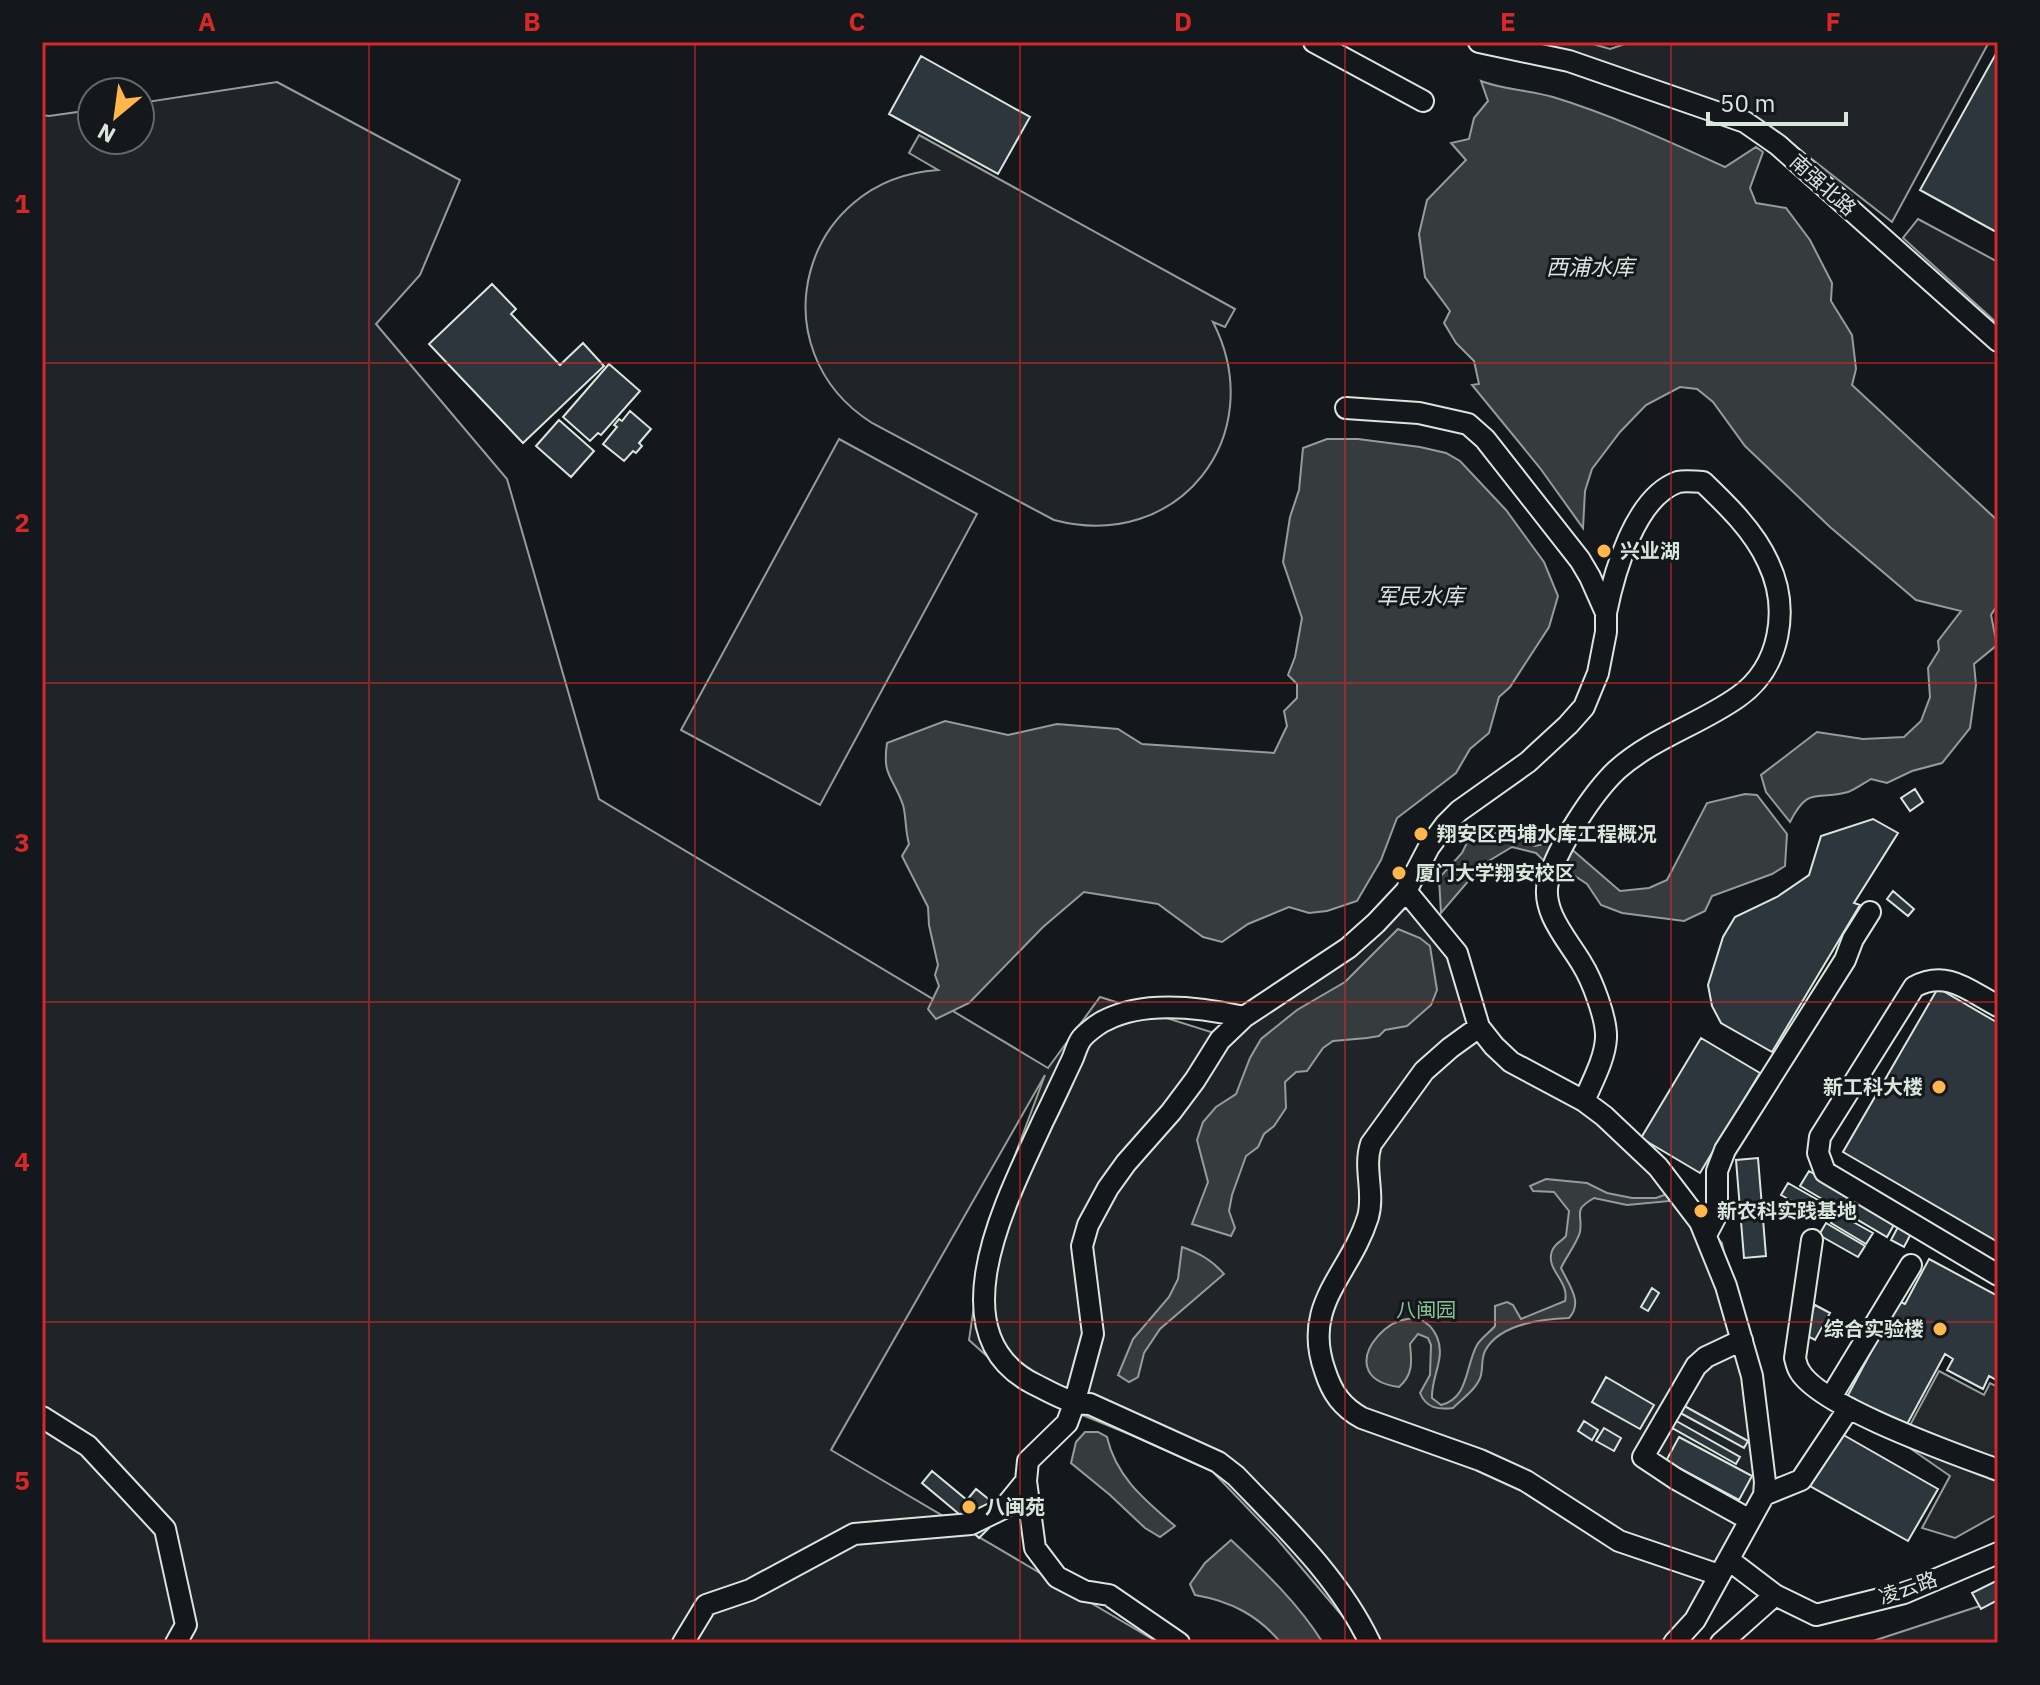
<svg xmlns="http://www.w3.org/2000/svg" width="2040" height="1685" font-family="'IBM Plex Sans','Noto Sans SC',sans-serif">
	<rect width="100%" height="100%" fill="#14181c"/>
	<path fill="#202428" stroke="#939e99" stroke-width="2" d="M1494,42H1586L1610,49L1631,42H1989L1892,222L1781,135Z
		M277,82L460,180L420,275L376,324L507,479L599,799L1048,1068L1100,997L1217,1034L1361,928L1421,899L1496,1046L1590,1095L1722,1243L1768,1479L1677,1643H1359L1345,1619L1277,1539L1212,1471L1129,1434L1028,1393L969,1340L984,1238L1045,1075L831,1450L1159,1643H42V115L49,116L92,110V140H140V103Z
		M919,135L1235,309L1225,327L1213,322C1271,436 1178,553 1054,520L872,423C756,349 801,179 938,170L909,153Z
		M1918,219L1998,262V324L1903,238Z
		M839,439L977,514L820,805L681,730Z
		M1998,1600V1643H1867Z"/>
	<path fill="#24282b" stroke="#939e99" stroke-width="2" d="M1939,1371L1984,1395L1990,1383L1998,1387V1514L1955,1538L1922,1528L1950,1476L1901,1442Z"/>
	<path fill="#363b3e" stroke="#939e99" stroke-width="2" d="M1481,81C1504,90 1529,90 1553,97C1612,115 1668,141 1725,167L1756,147L1763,152L1750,188L1756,203L1786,208L1810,240L1832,283L1831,301L1852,335L1856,369L1852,385L1998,521V604L1991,615L1997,645L1974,664L1976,685L1970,728L1942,763L1912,771L1887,783L1871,779C1864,783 1856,789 1848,792C1816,801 1809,785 1790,822L1766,792L1761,775L1817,732L1863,739L1904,737L1921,721L1930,697L1928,668L1939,650L1938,641L1961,611L1916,600L1830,527L1745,446L1713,402L1697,389L1680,387L1646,405L1620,432L1592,469L1585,491L1583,528L1540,468L1472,385L1479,384L1474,361L1456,343L1444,323L1450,311L1425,277L1419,234L1427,200L1466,160L1451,143L1469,139L1474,118L1488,101Z
		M1327,439H1358L1420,447L1446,453L1460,461L1506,510L1533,547L1544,562L1558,596L1549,627L1510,687L1499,697L1489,733L1470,749L1456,773L1397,818L1381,860L1357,901L1327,911L1309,913L1289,907L1248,924L1222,942L1203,937L1158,904L1084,892L1043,927L969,1003L936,1019L928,1009L939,986L935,975L938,965L929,925L928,907L902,856L909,844C905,830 906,814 903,805C893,776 882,777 887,743L945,721L1008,735L1057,724L1118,729L1142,744L1274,753L1287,726L1284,711L1297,698V684L1288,675L1295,657L1302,618L1283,562L1290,517L1299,490L1303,448Z
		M1745,794L1757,795L1787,834L1785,866L1772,874L1712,896L1705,911L1684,921L1622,913L1601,905L1587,884L1564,869L1545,862L1536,853L1512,847L1482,865L1441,913L1439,878L1462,853L1473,830L1503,834L1535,846L1554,842L1569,847L1620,891L1649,888L1667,880L1707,803Z
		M1398,929L1420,938L1430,946L1437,990L1431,1005L1407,1026L1385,1030L1379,1036L1367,1038L1333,1041L1323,1048L1307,1071L1296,1072L1285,1082L1286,1108L1274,1126L1264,1134L1258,1147L1246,1156L1232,1195L1229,1211L1235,1228L1231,1236L1192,1224L1208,1182L1197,1140L1203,1122L1216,1107L1236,1094L1250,1058L1261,1039L1297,1010L1345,982Z
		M1546,1179L1587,1183L1607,1193L1632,1198H1656L1667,1194L1670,1201L1627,1205L1594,1198C1572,1211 1583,1212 1580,1232C1577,1243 1566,1257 1561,1268C1568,1284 1584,1302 1569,1318C1542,1319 1499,1324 1485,1351C1481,1359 1483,1367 1481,1375C1478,1388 1462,1399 1453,1408C1438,1410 1426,1408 1420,1393L1430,1375L1431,1345L1428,1338L1418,1334L1410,1344C1412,1362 1413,1375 1399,1387C1318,1376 1411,1279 1437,1337C1446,1358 1431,1377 1432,1398L1441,1405C1469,1398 1465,1367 1477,1345C1481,1338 1489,1333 1495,1326V1306L1507,1302L1513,1305L1521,1319L1565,1301C1570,1281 1545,1270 1552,1251C1555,1243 1561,1242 1566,1236L1569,1211L1554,1192L1533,1191L1530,1186Z
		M1182,1247C1199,1253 1212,1260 1224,1274L1160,1329L1144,1353L1138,1377L1129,1382L1118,1375L1133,1339L1169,1297L1178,1279Z
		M1085,1432H1098L1107,1437C1116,1477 1145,1500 1175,1526L1160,1537L1145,1528L1110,1495L1071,1463L1076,1442Z
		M1231,1540C1265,1572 1298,1603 1323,1643H1281C1258,1615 1230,1601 1195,1595L1190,1584L1205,1563Z"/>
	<path fill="#2c363c" stroke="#d8e6dc" stroke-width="2" d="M1998,50V233L1920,190Z
		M921,56L1030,117L998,174L889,114Z
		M492,284L516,309L511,314L560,365L583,343L604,366L523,443L429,344Z
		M609,364L640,391L601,435L598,433L590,441L563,417Z
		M630,411L651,429L639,443L642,446L636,453L633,451L624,461L603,444L617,427L614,425L619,419L622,421Z
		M559,420L594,451L571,477L536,446Z
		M1915,789L1923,802L1910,811L1901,798Z
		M1873,819L1898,833L1854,903L1860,905L1772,1052L1721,1023L1712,1006L1708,985L1723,937L1735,917L1777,897L1809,875L1821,836Z
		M1893,891L1914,909L1908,916L1887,899Z
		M1938,988L1998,1023V1242L1843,1152Z
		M1701,1038L1760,1073L1700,1173L1641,1138Z
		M1758,1158L1766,1256L1744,1258L1736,1160Z
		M1809,1171L1896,1221L1887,1237L1800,1186Z
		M1788,1183L1825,1204L1818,1216L1781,1195Z
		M1837,1213L1873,1233L1866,1244L1831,1223Z
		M1826,1223L1865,1246L1858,1257L1819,1235Z
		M1900,1223L1913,1230L1904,1247L1891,1240Z
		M1929,1259L1998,1296V1381L1989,1376L1983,1389L1947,1370L1953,1359L1945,1354L1905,1428L1847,1397L1898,1301L1905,1304Z
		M1652,1288L1659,1293L1648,1311L1641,1307Z
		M1815,1305L1830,1313L1815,1340L1800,1332Z
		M1606,1377L1654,1405L1640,1429L1592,1402Z
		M1679,1403L1748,1441L1744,1448L1675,1410Z
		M1671,1418L1740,1457L1736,1464L1667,1425Z
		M1584,1421L1598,1430L1592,1440L1578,1431Z
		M1604,1428L1621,1438L1614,1451L1596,1441Z
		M1840,1433L1938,1489L1908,1541L1810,1486Z
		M1679,1437L1752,1476L1739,1500L1666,1461Z
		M932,1471L967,1500L976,1489L991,1501L976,1516L989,1528L979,1538L968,1527L971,1524L922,1483Z
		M1998,1580V1600L1981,1609L1972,1593Z"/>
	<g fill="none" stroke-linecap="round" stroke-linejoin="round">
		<defs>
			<path id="minor" d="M1314,42L1423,101
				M1479,42L1569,61L1745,122L1778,145L1998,341
				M1406,891L1457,953L1479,1027L1494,1046L1511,1062L1584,1101L1604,1116L1658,1167L1700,1222L1726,1286L1752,1376L1765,1482L1764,1495L1695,1620L1674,1643
				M1998,1006C1969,991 1947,969 1914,987L1820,1137L1818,1153L1825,1172L1998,1275
				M1244,1017C1204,1008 1145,1000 1106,1020C1099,1023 1087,1032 1082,1038C1077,1044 1075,1054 1072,1060C1062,1081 1053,1101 1043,1121C1011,1192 933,1333 1034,1384C1052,1393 1069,1404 1090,1404L1218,1462L1236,1476C1286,1528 1339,1578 1370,1643
				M1479,1027L1450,1048L1424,1071L1371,1144C1363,1168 1375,1193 1368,1217C1350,1275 1301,1304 1325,1371C1332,1393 1342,1407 1362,1418L1480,1460L1526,1481L1619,1541L1719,1575
				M1584,1101C1592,1082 1605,1059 1606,1038C1607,1019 1592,980 1582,964C1568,940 1541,912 1548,882C1556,849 1593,792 1618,769C1653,738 1700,724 1738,697C1781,667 1790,608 1768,562C1754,531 1727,505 1703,482C1695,482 1686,480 1678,482C1635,497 1614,573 1606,613
				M1706,1235L1717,1214V1171L1725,1150L1845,960L1853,939L1870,912
				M1812,1240L1795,1358C1796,1362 1797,1367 1799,1370C1817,1406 1958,1455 1998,1470
				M1742,1340L1706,1357L1696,1366L1643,1457L1676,1479L1750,1520
				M1831,1397L1911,1265
				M42,1417L88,1446L165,1529L186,1625L176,1643
				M1026,1481L1035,1548L1057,1577L1084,1591L1109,1595L1179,1643
				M1764,1495L1801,1480L1849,1408
				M1729,1560L1775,1595L1816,1615L1904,1593L1998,1553
				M683,1643L706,1605L750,1590L854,1534L971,1524L1004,1508L1026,1481L1028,1461L1067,1423L1074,1404L1093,1334L1082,1246L1088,1225L1108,1188L1126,1163L1171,1112L1195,1080L1220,1040L1244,1017L1348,948L1376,923L1406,891L1429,847L1446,824L1459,811L1528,762L1568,725L1584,707L1598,673L1606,632V613L1590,577L1580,560L1485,439L1468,424L1419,413L1346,408
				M1721,1643L1775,1595"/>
		</defs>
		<use href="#minor" stroke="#d8e6dc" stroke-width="24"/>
		<use href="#minor" stroke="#14181c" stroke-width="20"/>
	</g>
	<path fill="none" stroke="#d62828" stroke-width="2" stroke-opacity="0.55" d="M369,42V1643M695,42V1643M1020,42V1643M1345,42V1643M1671,42V1643M42,363H1998M42,683H1998M42,1002H1998M42,1322H1998"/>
	<g fill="#ffb74d" stroke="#14181c" stroke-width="3">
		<circle cx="1604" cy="551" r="8"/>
		<circle cx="1421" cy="834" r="8"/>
		<circle cx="1399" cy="873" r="8"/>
		<circle cx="1939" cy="1087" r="8"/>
		<circle cx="1701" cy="1211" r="8"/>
		<circle cx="1940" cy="1329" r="8"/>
		<circle cx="969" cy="1507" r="8"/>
	</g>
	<g text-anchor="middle" stroke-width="6" stroke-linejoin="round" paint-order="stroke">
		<g font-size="20" fill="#d8e6dc" stroke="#14181c">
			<text transform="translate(1823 185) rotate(42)" y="7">南强北路</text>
			<text transform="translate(1908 1588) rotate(-19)" y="7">凌云路</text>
		</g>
		<g font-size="20" font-weight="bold" fill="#d8e6dc" stroke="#14181c" text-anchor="start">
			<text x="1620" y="558">兴业湖</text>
			<text x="1437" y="841">翔安区西埔水库工程概况</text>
			<text x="1415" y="880">厦门大学翔安校区</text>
			<text x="1923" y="1094" text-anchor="end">新工科大楼</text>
			<text x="1717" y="1218">新农科实践基地</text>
			<text x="1924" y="1336" text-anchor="end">综合实验楼</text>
			<text x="985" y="1514">八闽苑</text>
		</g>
		<g font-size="20" fill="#8ac095" stroke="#14181c">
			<text x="1426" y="1317">八闽园</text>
		</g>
		<g font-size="22" font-style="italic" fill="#d8e6dc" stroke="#14181c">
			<text x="1590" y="275">西浦水库</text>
			<text x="1420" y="604">军民水库</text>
		</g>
	</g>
	<rect width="2040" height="1685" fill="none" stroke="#14181c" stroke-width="88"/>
	<g transform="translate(116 116) rotate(209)"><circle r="38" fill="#14181c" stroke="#626a69" stroke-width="2"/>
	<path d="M0-6L14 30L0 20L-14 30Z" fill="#ffb74d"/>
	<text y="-12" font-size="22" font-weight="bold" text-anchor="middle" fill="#d8e6dc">N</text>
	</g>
	<path d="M1708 112v12h138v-12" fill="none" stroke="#d8e6dc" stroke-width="4"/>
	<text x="1720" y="112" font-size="24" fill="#d8e6dc" stroke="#14181c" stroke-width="6" paint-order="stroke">50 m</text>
	<rect x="44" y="44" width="1952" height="1597" fill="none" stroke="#d62828" stroke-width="3"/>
	<g font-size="26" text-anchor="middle" font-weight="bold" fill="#d62828">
		<text x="207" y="31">A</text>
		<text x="532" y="31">B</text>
		<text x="857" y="31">C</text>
		<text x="1183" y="31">D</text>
		<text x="1508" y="31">E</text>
		<text x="1833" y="31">F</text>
		<text x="22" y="213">1</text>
		<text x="22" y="532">2</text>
		<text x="22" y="852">3</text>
		<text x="22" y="1171">4</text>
		<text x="22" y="1490">5</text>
	</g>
</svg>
